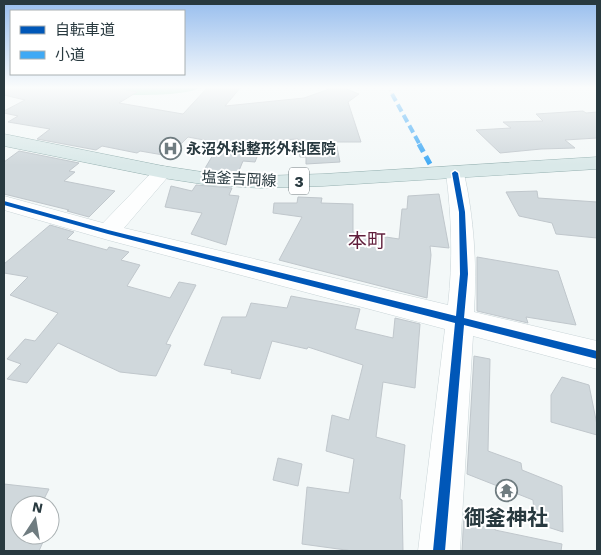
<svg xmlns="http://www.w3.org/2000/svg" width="601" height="555" font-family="'Work Sans','Noto Sans JP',sans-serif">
	<rect width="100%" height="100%" fill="#f3f8f8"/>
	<path fill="#aae1ca" d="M4,88H199C176,102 38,91 4,90Z"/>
	<path fill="#d0d8dc" stroke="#c0c7cc" d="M4,88H115L137,92L119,103L183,114L207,88H240L225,106L304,98L332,88H344L359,94L348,102L361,142H336L340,162L306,164V157H300L298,139L263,141L255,162L243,161L238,173L209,171L204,170L220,143L188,137L169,156L140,151L137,153L102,146L96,150L37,139L50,129L8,122L18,116L4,113V111L25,100L4,95Z
		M583,111L586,113L597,112V138L565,140L575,148L541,149L500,153L476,130L511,128L503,122L543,121L536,114Z
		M19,151L79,163L69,171L75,172L64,181L115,191L89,217L67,211L69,210L4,194V162Z
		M196,185L232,188L229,195L239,196L226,245L191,234L202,213L165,207L171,186L192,191Z
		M537,191L538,198L597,202V238L556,234L552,223L519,216L506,192Z
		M439,194L449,248L430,246L431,255L427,298L279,260L302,217L273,213L274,203H297L298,197L322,198L321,203L353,204V232L399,239L402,209H407L408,196Z
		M50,225L74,232L67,239L107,250L109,247L129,252L121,260L140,265L127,286L170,298L179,282L196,285L166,344L171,345L156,376L120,372L58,343L27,383L7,379L21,364L7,359L25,339L35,341L58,313L10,295L28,277L4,273V264Z
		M477,257L558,271L576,325L526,317L528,323L477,311Z
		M291,296L360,309L355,329L393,338L395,318L420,324L415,388L383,382L376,437L405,445L400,499L402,500L403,551H353L302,544L307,487L349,493L354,459L326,451L332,415L349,420L363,365L308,347L307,349L272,341L260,379L231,373L232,370L204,365L222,317H246L251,303L287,308Z
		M474,356L490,359L488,451L521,463L522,470L562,486L563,532L535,523L533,500L467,474Z
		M562,377L589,385L597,425V435L551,422V395Z
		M278,458L302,464L298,486L273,480Z
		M4,484L49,489L41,505H20V535H46L39,551H4Z
		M464,513L495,524V530L562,544L561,551H462Z"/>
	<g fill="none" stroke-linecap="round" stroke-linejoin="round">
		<defs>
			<path id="street" d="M163,166L170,168L172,172L124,228L448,305C453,261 452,218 446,173L448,169L455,167L462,169L464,173C474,219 477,264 474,312L597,341V369L473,336L460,551H418L445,329L108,240L4,210V196L103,223L156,168Z"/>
			<path id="primary" d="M4,134L163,166L209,173L260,176L323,174L597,157V169L323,186L260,188L209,185L163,178L4,146Z"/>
		</defs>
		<use href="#street" stroke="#cad5d8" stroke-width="1"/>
		<use href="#primary" stroke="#95b0b0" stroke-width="1"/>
		<path stroke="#d4d7d8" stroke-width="2" stroke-dasharray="1 2.5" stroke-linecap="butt" d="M426,88H429
			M390,90L392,94"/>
		<use href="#street" fill="#fdfefe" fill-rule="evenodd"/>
		<use href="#primary" fill="#dae9e9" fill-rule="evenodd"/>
		<path stroke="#3fa9f5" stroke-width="4" stroke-dasharray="8 4" stroke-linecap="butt" d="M392,94L420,145"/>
		<path stroke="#3fa9f5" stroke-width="5" stroke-dasharray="9 5" stroke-linecap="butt" d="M419,144L430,164"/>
		<defs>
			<path id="cycleway" d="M455,171L458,173L465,212L468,274L464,318L597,351V359L464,325L445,551H433L455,323L108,234L4,205V201L108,230L456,316L460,274L459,212L452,173Z"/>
		</defs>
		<use href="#cycleway" stroke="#fff" stroke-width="3"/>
		<use href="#cycleway" fill="#0057b8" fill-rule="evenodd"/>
	</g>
	<linearGradient id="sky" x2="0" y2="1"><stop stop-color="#98beee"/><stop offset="0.53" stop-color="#fafcfc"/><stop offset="1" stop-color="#fafcfc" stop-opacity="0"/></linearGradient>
	<rect width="601" height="165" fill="url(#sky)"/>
	<defs>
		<symbol id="hospital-ring" viewBox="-11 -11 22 22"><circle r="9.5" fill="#fff" stroke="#6f7c80" stroke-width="1.5"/><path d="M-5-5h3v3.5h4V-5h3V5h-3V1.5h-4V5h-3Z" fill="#6f7c80"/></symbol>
		<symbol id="temple-ring" viewBox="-11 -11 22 22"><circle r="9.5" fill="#fff" stroke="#6f7c80" stroke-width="1.5"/><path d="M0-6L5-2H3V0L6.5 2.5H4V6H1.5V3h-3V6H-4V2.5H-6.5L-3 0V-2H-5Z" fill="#6f7c80"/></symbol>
	</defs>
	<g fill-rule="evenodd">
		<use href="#hospital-ring" x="158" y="136" width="25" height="25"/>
		<use href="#temple-ring" x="494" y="478" width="25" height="25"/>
	</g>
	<g text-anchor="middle" stroke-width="4" stroke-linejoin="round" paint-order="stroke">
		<g font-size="15" font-weight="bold" fill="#28393f" stroke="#fff" text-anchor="start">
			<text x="186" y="154">永沼外科整形外科医院</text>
		</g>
		<g font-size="15" fill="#28393f" stroke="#fff">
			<text transform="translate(239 179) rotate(3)" y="5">塩釜吉岡線</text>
		</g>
		<rect fill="#fff" stroke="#687479" stroke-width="1" x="289" y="167.5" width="20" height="27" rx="4"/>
		<g font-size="16" font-weight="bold" fill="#28393f">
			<text x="299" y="187">3</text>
		</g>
		<g font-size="19" fill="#611f3c" stroke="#fff">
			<text x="367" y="247">本町</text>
		</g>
		<g font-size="21" font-weight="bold" fill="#28393f" stroke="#fff">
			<text x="506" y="525">御釜神社</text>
		</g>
	</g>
	<rect width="601" height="555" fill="none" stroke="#28393f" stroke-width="10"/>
	<rect x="10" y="10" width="175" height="65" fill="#ffffff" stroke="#a9b0b2"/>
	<rect x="20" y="26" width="25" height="8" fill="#0057b8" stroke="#a9b0b2"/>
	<text x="55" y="35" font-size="15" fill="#28393f">自転車道</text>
	<rect x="20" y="51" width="25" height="8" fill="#3fa9f5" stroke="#a9b0b2"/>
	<text x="55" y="60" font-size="15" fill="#28393f">小道</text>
	<g transform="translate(35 520) rotate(12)"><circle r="24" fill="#ffffff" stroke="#a9b0b2"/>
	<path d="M0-4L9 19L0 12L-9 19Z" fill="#6f7c80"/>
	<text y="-8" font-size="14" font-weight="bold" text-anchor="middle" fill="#28393f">N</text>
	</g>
</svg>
